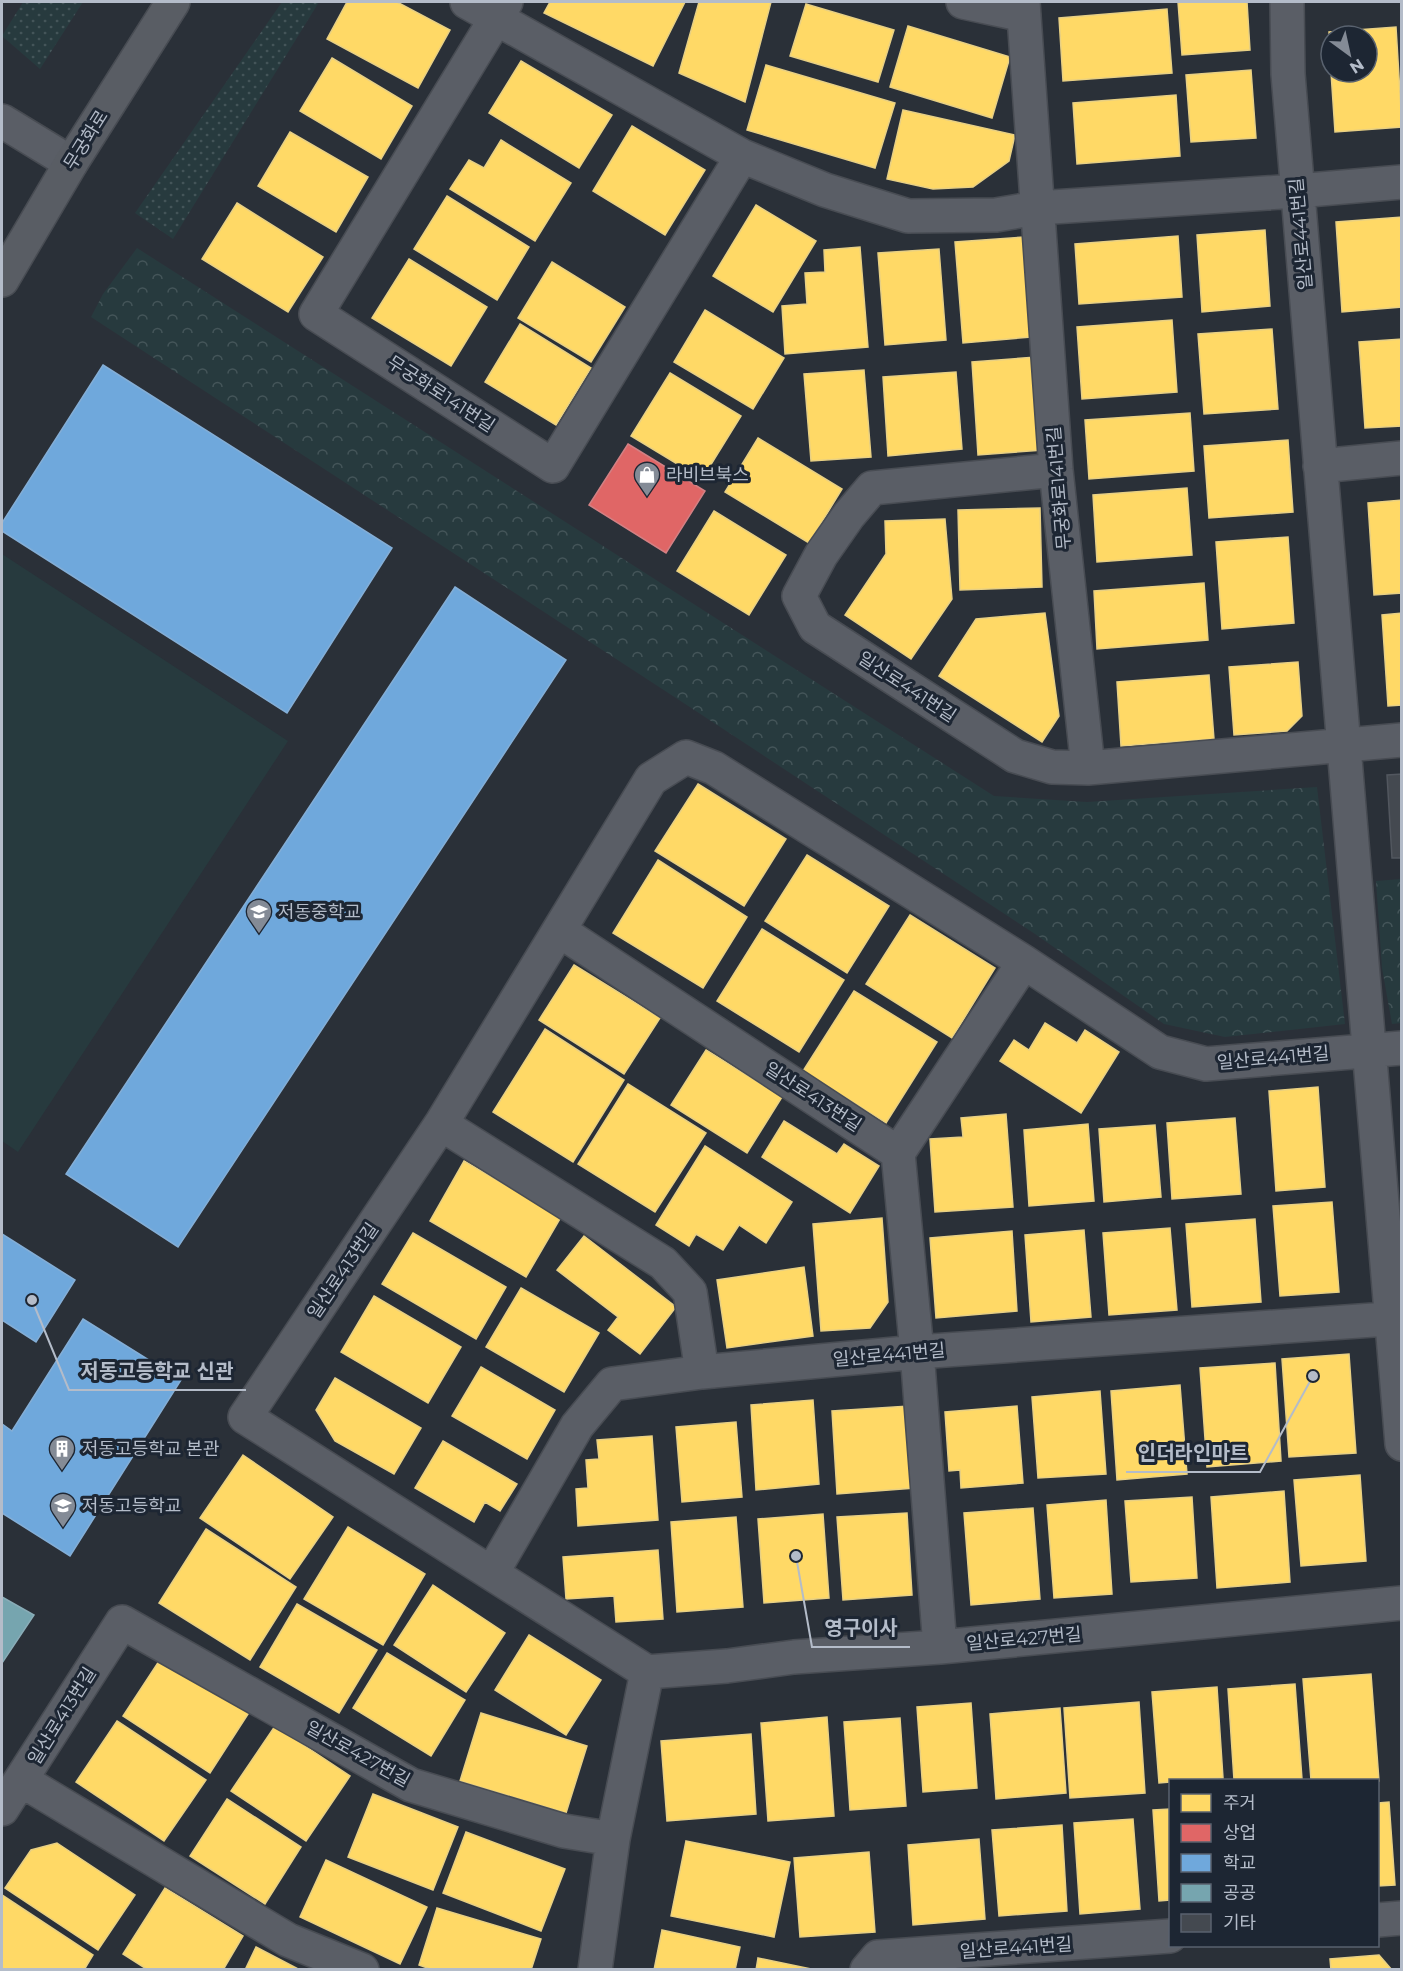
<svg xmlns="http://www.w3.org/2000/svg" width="1403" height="1971" font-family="Montserrat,'Noto Sans KR',sans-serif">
	<defs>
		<pattern id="grass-dots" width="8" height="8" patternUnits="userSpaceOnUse" patternTransform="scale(1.5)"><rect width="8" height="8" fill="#273a3e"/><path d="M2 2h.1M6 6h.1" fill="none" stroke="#445559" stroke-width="1.8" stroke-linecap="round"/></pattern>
		<pattern id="forest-crowns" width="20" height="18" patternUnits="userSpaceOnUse" patternTransform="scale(1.5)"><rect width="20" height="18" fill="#273a3e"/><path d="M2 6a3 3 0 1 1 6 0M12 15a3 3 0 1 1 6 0" fill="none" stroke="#445559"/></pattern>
	</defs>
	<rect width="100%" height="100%" fill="#2a3038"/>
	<path fill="url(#grass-dots)" d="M23,2H83L40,69L2,36Z
		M282,2H319L173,239L135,213Z"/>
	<path fill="url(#forest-crowns)" d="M137,248L994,796L1087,802L1317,787L1345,1024L1225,1037L1164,1024L1035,934L679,700L91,317L103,294Z
		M1401,879V1023L1392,1024L1382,968L1376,881Z"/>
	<path fill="#273a3e" d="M2,554L288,741L18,1152L2,1141Z"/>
	<path fill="#ffd966" stroke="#e8d084" stroke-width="1.5" d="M347,2H397L450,30L418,88L327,39Z
		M550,2H685L653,66L544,13Z
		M699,2H771L745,102L679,73Z
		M1178,2H1247L1250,50L1182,55Z
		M806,4L894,30L878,82L790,56Z
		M1167,9L1172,73L1063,81L1059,18Z
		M908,26L1010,57L992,118L890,87Z
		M1396,27L1402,127L1335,132L1331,72H1367V36H1331V69L1329,32Z
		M332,58L412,106L381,159L300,111Z
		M521,61L612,115L579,168L489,113Z
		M766,65L895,103L875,168L747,130Z
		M1251,70L1256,138L1191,142L1186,75Z
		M1176,95L1180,156L1077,164L1073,103Z
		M903,110L1015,135L1009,161L973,187L933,189L887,179Z
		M632,126L705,170L665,235L593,191Z
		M290,132L368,177L336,232L258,186Z
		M501,140L571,183L535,241L450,189L469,160L484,168Z
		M447,196L529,247L497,300L414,249Z
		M237,203L323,257L288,312L202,259Z
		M756,205L816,241L773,312L713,276Z
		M1402,217V307L1342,312L1336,222Z
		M1265,230L1270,306L1202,312L1197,235Z
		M1178,236L1182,297L1079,304L1075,244Z
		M1024,237L1031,337L963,343L955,242Z
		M860,247L868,347L785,354L782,306L807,304L805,273L825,272L824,250Z
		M939,249L946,340L885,345L878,253Z
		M409,259L487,307L451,366L372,318Z
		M552,262L625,307L591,362L518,318Z
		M705,310L784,358L753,409L674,362Z
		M1172,320L1177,392L1082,399L1077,327Z
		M520,324L591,368L556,425L485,382Z
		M1272,329L1278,409L1204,414L1198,334Z
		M1402,339V426L1365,428L1359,342Z
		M1036,357L1043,450L978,455L972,362Z
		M864,370L871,457L811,461L804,374Z
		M956,372L962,449L888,456L883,377Z
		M670,373L741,416L702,479L631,436Z
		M1190,413L1194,471L1089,479L1085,420Z
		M758,438L842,489L809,543L725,492Z
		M1288,440L1293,512L1209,518L1204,446Z
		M1187,488L1192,555L1097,562L1093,495Z
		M1402,500V593L1374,595L1368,503Z
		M1040,508L1042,587L960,590L958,510Z
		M714,511L786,555L749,615L677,571Z
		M945,519L952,599L911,659L845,615L886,554L885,521Z
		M1288,537L1294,623L1222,629L1216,542Z
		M1204,583L1208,640L1097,649L1094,591Z
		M1045,613L1059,716L1042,742L939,676L976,619Z
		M1402,613V705L1388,706L1382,615Z
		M1298,662L1302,716L1287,731L1234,735L1229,667Z
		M1209,675L1214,739L1121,746L1117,682Z
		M698,784L786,839L744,906L655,851Z
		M807,855L889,906L847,973L765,921Z
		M658,860L747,917L703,988L613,933Z
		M910,915L995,968L952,1038L866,984Z
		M762,929L844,980L799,1052L717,1001Z
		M574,965L660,1018L624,1074L539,1020Z
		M854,991L937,1042L886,1123L803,1071Z
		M1045,1023L1077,1043L1085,1030L1119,1052L1081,1113L1000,1061L1014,1040L1029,1050Z
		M545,1029L624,1080L573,1162L493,1112Z
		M706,1050L782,1097L747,1153L671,1105Z
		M628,1084L706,1133L655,1212L578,1164Z
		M1318,1087L1325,1187L1276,1191L1269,1091Z
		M1006,1114L1013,1207L935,1212L930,1139L963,1137L961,1118Z
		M1235,1118L1241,1194L1172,1199L1167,1123Z
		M784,1121L837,1154L844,1144L879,1166L850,1213L762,1157Z
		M1088,1124L1094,1201L1029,1206L1024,1130Z
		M1155,1125L1161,1197L1104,1202L1099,1129Z
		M705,1146L792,1202L766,1243L739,1225L723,1250L696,1234L689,1246L656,1225Z
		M464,1161L561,1217L526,1277L430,1221Z
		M1332,1202L1339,1292L1280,1296L1273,1206Z
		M882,1218L888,1302L870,1328L821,1331L813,1224Z
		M1255,1219L1261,1302L1192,1307L1186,1224Z
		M1170,1228L1177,1310L1109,1315L1103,1233Z
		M1084,1230L1091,1317L1031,1322L1025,1235Z
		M1012,1231L1017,1311L936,1318L930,1238Z
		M413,1233L506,1287L476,1339L382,1284Z
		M584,1236L676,1307L640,1354L608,1330L618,1317L557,1270Z
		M804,1267L813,1336L727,1348L717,1280Z
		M521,1288L599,1333L564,1392L486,1347Z
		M374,1296L461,1347L428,1403L341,1352Z
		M1349,1354L1356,1453L1289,1457L1282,1359Z
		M1275,1363L1281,1461L1207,1467L1200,1368Z
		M481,1367L555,1410L527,1459L452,1416Z
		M335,1378L421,1428L394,1474L335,1441L316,1410Z
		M1180,1385L1187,1474L1117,1480L1111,1391Z
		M1100,1391L1106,1474L1038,1478L1032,1397Z
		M813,1400L819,1484L756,1490L751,1405Z
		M909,1406L915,1488L837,1494L832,1411Z
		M1017,1406L1023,1483L961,1488L960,1470L949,1471L945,1412Z
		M736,1422L742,1497L682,1502L676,1427Z
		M652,1436L658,1520L578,1526L576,1489L588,1488L586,1460L599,1459L597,1440Z
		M443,1441L517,1484L500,1511L485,1502L474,1522L415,1488Z
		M243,1455L333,1517L290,1579L200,1518Z
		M1360,1475L1366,1561L1301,1566L1294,1480Z
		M1284,1491L1290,1582L1217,1588L1211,1497Z
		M1192,1497L1197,1578L1131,1582L1125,1501Z
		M1106,1500L1112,1594L1054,1598L1047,1505Z
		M1033,1508L1040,1599L971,1605L964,1513Z
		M907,1513L912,1595L843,1600L837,1517Z
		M823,1514L829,1598L764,1603L758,1519Z
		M736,1517L743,1607L677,1612L671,1522Z
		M348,1527L425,1574L383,1645L304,1599Z
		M206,1529L296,1587L250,1660L159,1603Z
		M658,1550L663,1619L616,1622L614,1596L566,1599L563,1557Z
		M433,1585L505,1633L466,1692L394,1645Z
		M297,1604L377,1650L339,1713L260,1667Z
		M529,1635L601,1680L566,1735L495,1690Z
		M387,1653L465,1700L431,1756L353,1708Z
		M163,1655L250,1711L210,1773L123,1716Z
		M1371,1674L1379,1781L1311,1780L1303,1679Z
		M1295,1684L1302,1779L1234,1780L1228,1689Z
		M1217,1687L1223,1778L1170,1780V1782L1159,1783L1152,1692Z
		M1139,1702L1145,1793L1070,1798L1064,1708Z
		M971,1703L977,1788L923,1792L917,1707Z
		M1060,1708L1066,1793L996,1799L990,1714Z
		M481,1713L587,1746L566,1813L460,1781Z
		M827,1717L834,1816L768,1821L761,1723Z
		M900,1718L906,1806L850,1810L844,1722Z
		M117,1721L206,1780L164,1841L76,1782Z
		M275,1726L350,1776L306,1841L231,1791Z
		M751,1734L756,1814L667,1821L661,1741Z
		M373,1794L458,1827L433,1890L348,1857Z
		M227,1799L301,1847L265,1904L190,1856Z
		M1389,1802L1395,1885L1378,1886V1803Z
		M1170,1809V1900L1159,1901L1153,1810Z
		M1133,1819L1140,1909L1080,1914L1074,1823Z
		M1062,1825L1067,1911L999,1916L992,1830Z
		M466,1832L565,1869L541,1931L443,1893Z
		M979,1839L985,1919L913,1925L908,1845Z
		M686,1841L790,1862L774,1937L671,1916Z
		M57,1843L135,1895L98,1950L5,1888L31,1850Z
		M869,1852L875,1932L800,1937L794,1858Z
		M326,1860L427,1907L400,1964L300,1917Z
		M165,1888L243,1936L223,1970H148L123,1954Z
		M2,1895L93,1955L84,1970H2Z
		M437,1908L541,1939L531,1970H433L419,1965Z
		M662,1930L740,1947L735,1970H654Z
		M256,1947L300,1970H245Z
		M1379,1955L1392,1970H1331L1330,1959Z
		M758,1958L816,1970H756Z"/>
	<path fill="#e06666" stroke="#d38084" stroke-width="1.5" d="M628,444L705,491L666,553L589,505Z"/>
	<path fill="#6fa8dc" stroke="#84aed6" stroke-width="1.5" d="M103,365L392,548L287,713L2,531V523Z
		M455,587L566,660L178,1247L66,1174Z
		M2,1234L75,1280L36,1342L2,1320Z
		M83,1319L181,1380L70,1556L2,1513V1424L12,1431Z"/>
	<path fill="#76a5af" stroke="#89acb7" stroke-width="1.5" d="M2,1597L34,1615L2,1663Z"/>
	<path fill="#444950" stroke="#52575f" stroke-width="1.5" d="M1402,774V858H1392L1387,775Z"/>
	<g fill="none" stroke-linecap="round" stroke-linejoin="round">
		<defs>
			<path id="minor" d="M467,2L742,156L825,190L908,216L996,215L1037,208L1297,191L1402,182
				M506,2L316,314L553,466L742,156
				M963,2L1024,15
				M1023,2L1056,470L1088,768
				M1287,2L1288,74L1402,1444
				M2,121L71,163
				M1320,466L1402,458
				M1056,470L872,488L849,515L821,555L799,596L815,627L1015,756L1052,767L1088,768L1402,740
				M560,931L898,1153L917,1352L940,1647
				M441,1124L663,1263L690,1292L702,1372
				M898,1153L1024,962
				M492,1573L577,1426L612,1384L702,1372L917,1352L1402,1318
				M647,1672L245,1417L441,1124L651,779L686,757L714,768L1024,962L1160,1052L1206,1064L1402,1048
				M21,1780L288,1940L362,1970
				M2,1809L122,1622L411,1785L564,1831L613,1839
				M1378,1920L1402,1918
				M595,1970L613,1839L647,1672L727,1666L794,1657L940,1647L1402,1603
				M867,1970L878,1957L1170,1936"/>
			<path id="secondary" d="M2,280L71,163L173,2"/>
		</defs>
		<use href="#minor" stroke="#484c53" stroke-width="36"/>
		<use href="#secondary" stroke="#484c53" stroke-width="36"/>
		<use href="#minor" stroke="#5a5e66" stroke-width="33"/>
		<use href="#secondary" stroke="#595d64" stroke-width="33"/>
	</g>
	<defs>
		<symbol id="shop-pin" viewBox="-11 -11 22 30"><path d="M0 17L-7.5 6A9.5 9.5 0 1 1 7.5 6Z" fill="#848b96" stroke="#1d2633"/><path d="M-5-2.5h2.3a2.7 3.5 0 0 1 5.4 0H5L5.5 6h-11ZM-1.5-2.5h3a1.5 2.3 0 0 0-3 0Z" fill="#fff"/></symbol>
		<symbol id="school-pin" viewBox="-11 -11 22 30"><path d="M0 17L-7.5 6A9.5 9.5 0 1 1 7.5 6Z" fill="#848b96" stroke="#1d2633"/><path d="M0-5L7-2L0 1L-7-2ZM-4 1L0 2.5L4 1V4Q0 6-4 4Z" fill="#fff"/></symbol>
		<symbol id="building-pin" viewBox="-11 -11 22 30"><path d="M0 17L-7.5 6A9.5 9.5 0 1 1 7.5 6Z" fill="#848b96" stroke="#1d2633"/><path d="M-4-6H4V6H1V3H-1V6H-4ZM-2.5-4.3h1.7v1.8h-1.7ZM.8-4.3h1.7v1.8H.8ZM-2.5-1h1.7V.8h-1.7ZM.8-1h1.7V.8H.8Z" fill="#fff"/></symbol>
	</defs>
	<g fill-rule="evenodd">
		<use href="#shop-pin" x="632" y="460" width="30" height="40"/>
		<use href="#school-pin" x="244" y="897" width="30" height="40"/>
		<use href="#building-pin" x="47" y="1434" width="30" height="40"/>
		<use href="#school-pin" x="48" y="1491" width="30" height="40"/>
	</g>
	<g text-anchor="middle" stroke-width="6" stroke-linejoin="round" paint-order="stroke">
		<g font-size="18" fill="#b4bcc9" stroke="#1d2633">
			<text transform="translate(86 140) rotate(-58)" y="6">무궁화로</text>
			<text transform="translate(1301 234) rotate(-95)" y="6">일산로441번길</text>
			<text transform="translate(441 394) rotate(33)" y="6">무궁화로141번길</text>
			<text transform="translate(1059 488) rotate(-95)" y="6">무궁화로141번길</text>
			<text transform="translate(907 687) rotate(33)" y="6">일산로441번길</text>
			<text transform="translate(1273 1058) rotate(-5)" y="6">일산로441번길</text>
			<text transform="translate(813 1097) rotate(33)" y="6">일산로413번길</text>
			<text transform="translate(343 1271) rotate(-56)" y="6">일산로413번길</text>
			<text transform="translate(889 1355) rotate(-5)" y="6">일산로441번길</text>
			<text transform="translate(1024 1639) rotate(-5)" y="6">일산로427번길</text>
			<text transform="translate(62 1716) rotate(-58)" y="6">일산로413번길</text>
			<text transform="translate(358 1754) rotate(29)" y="6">일산로427번길</text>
			<text transform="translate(1016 1948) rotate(-4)" y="6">일산로441번길</text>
		</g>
		<g font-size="18" fill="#b4bcc9" stroke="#1d2633" text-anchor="start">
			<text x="666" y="481">라비브북스</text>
			<text x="278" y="918">저동중학교</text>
			<text x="82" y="1455">저동고등학교 본관</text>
			<text x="82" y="1512">저동고등학교</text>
		</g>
	</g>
	<path fill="none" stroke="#b4bcc9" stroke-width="2" d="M32 1300L69 1390H246M1313 1376L1260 1472H1126M796 1556L812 1647H910"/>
	<g fill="#b4bcc9" stroke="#1d2633" stroke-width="2">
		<circle cx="32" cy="1300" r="6"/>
		<circle cx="1313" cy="1376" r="6"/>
		<circle cx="796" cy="1556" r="6"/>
	</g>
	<g font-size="20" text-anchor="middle" font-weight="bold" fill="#b4bcc9" stroke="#1d2633" stroke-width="6" stroke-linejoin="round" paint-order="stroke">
		<text x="157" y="1378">저동고등학교 신관</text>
		<text x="1193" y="1460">인더라인마트</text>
		<text x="861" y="1635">영구이사</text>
	</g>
	<rect width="1403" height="1971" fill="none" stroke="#b4bcc9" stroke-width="6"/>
	<rect x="1169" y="1779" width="210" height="168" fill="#1d2633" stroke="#59626f" stroke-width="1.5"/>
	<rect x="1181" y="1794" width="30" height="18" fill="#ffd966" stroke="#59626f" stroke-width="1.5"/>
	<text x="1223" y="1809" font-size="18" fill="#b4bcc9">주거</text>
	<rect x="1181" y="1824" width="30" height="18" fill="#e06666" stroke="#59626f" stroke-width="1.5"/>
	<text x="1223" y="1839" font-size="18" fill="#b4bcc9">상업</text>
	<rect x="1181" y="1854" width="30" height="18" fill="#6fa8dc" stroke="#59626f" stroke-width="1.5"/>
	<text x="1223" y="1869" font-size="18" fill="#b4bcc9">학교</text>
	<rect x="1181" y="1884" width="30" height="18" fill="#76a5af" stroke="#59626f" stroke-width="1.5"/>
	<text x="1223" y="1899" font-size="18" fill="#b4bcc9">공공</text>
	<rect x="1181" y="1914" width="30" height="18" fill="#444950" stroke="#59626f" stroke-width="1.5"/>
	<text x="1223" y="1929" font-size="18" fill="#b4bcc9">기타</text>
	<g transform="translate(1349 54) rotate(147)"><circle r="28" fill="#1d2633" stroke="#59626f" stroke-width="1.5"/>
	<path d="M0-4.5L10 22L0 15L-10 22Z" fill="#848b96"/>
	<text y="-9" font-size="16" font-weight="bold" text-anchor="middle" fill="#b4bcc9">N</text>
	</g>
</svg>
